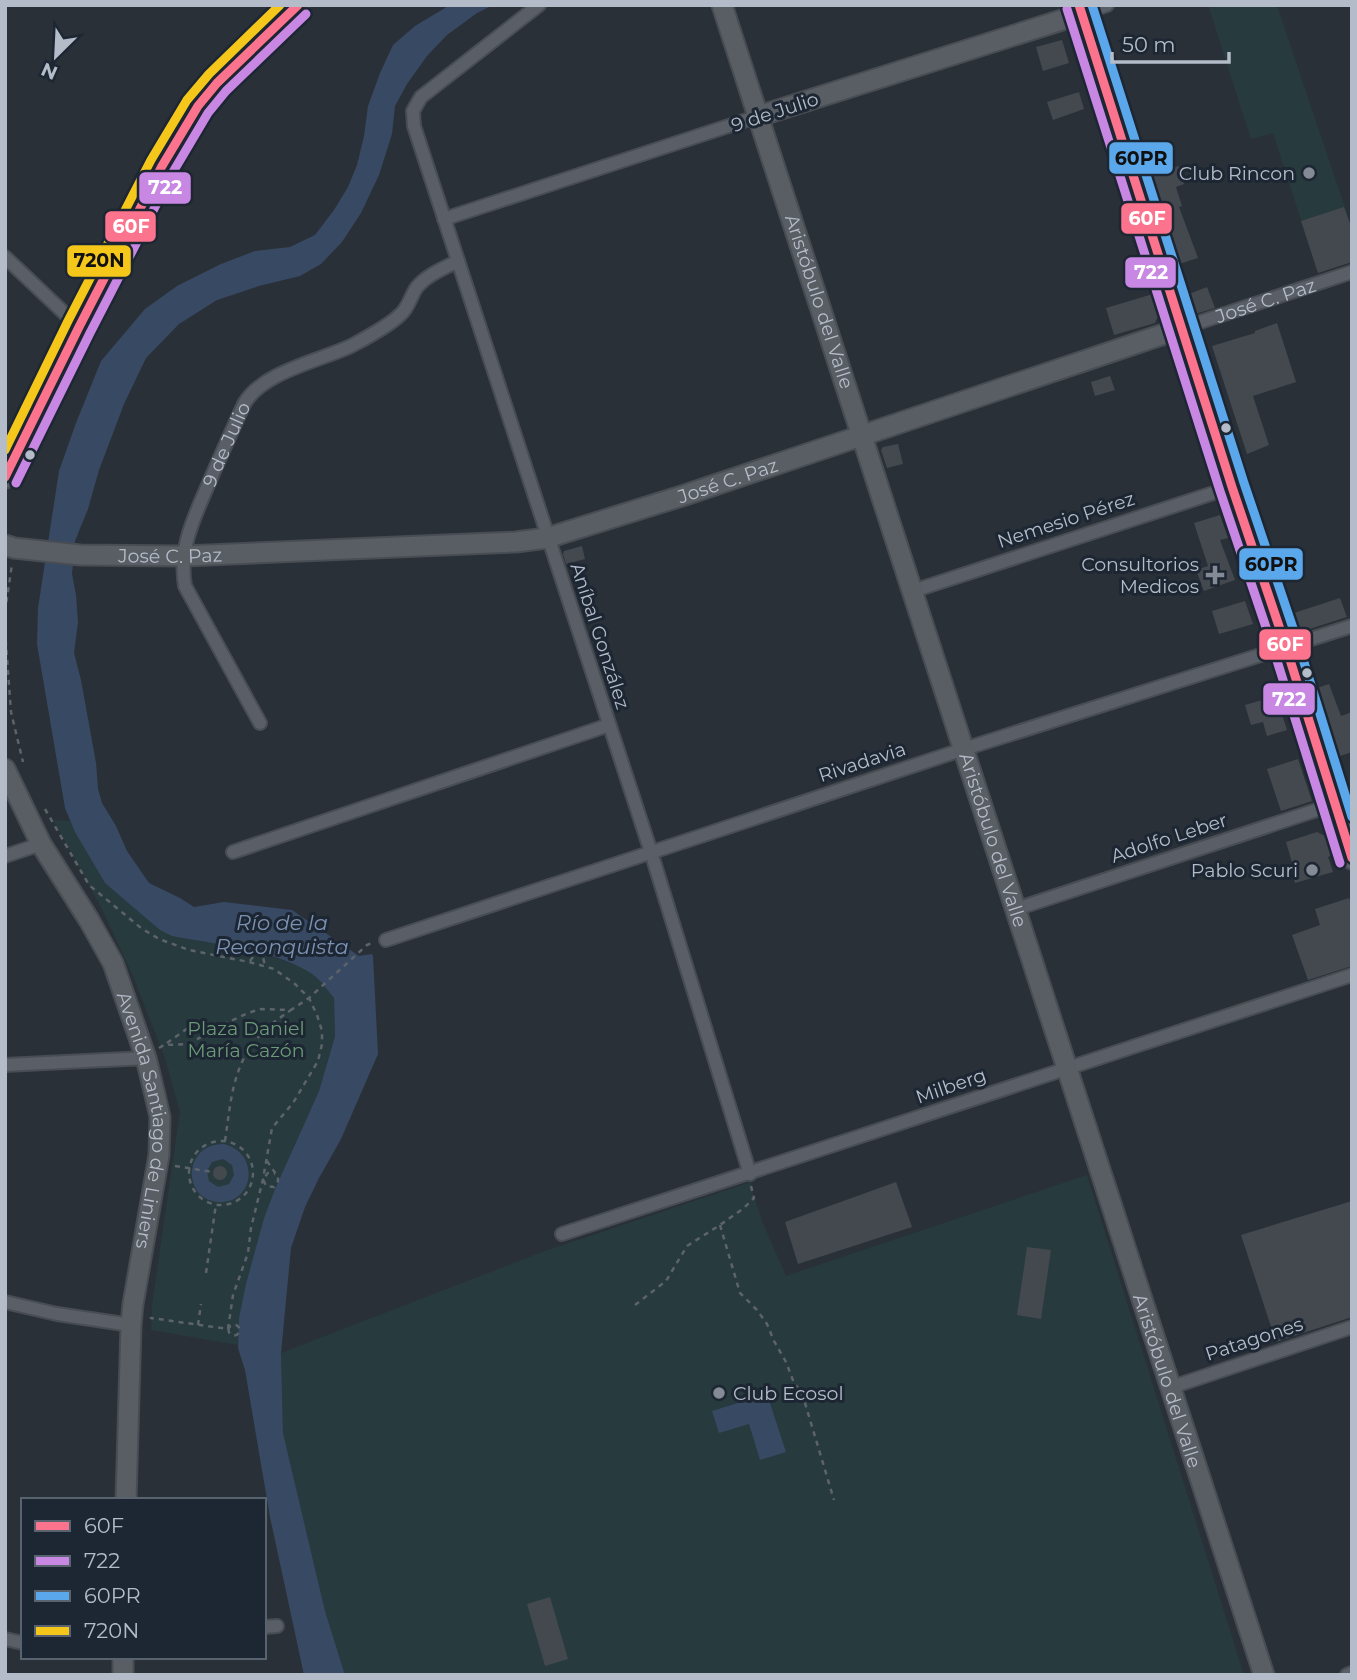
<svg xmlns="http://www.w3.org/2000/svg" width="1357" height="1680" viewBox="0 0 1357 1680" font-family="Montserrat,sans-serif">
<rect width="100%" height="100%" fill="#2a3038"/>
<path fill="#273a3e" d="M1208,5h69l75,224 -34,44 -45,-140 -22,6z
M53,820l17,1 35,62 146,68c19,6 49,12 64,25 7,6 13,15 19,22l1,37 -16,56 -44,98 -11,29 -25,100 -1,27 -87,-15 1,-25 28,-193 -15,-54 -32,-82 -31,-67z
M1087,1175l157,500h-670l-1,-2 -5,2h-223l-20,-64 -42,-178 -2,-80 264,-102 206,-69v6l11,33 24,55z"/>
<path fill="#384963" fill-rule="evenodd" d="M450,5h43l-16,8 -30,22 -20,21 -20,28 -12,22 -3,28 -13,41 -18,38 -19,29 -21,22 -21,12 -41,10 -42,14 -38,24 -33,34 -22,46 -25,66 -11,39 -13,32 -3,33 4,21 2,27 -4,31 7,27 15,83 2,26 4,14 14,23 11,25 22,32 31,15 14,9 30,-5 68,8 67,46 13,-2 1,3 5,97 -37,85 -22,39 -14,29 -14,41 -10,105 2,80 42,178 20,64h-41l-34,-158 -25,-147 -7,-22 1,-30 7,-34 18,-66 11,-29 44,-98 16,-55 -1,-38c-7,-8 -13,-18 -22,-24 -36,-24 -98,-30 -140,-38l-12,-6 -55,-47 -30,-51 -10,-24 -28,-164 1,-36 21,-137 17,-48 25,-62 44,-52 32,-23 44,-22 34,-13 35,-4 25,-12 19,-25 14,-23 9,-22 7,-29 4,-30 12,-33 13,-28 22,-19z
M224,1144c36,9 31,59 -5,58 -38,-2 -36,-59 5,-58zM223,1159l9,6 2,10 -5,9 -11,3 -9,-6 -2,-10 5,-9z
M767,1394l19,58 -26,8 -11,-36 -30,9 -7,-22z"/>
<path fill="#444950" d="M1062,40l7,23 -26,8 -7,-24z
M1079,92l5,17 -31,11 -6,-18z
M1179,166l5,18 -8,3 6,19 -3,1 19,51 -19,6 -30,-90z
M1344,207l8,22v33l-34,11 -17,-52z
M1207,287l8,21 -20,6 -5,-3 -6,-15z
M1153,294l6,20 -4,9 -41,12 -8,-27z
M1277,323l19,59 -43,14 16,49 -22,9 -35,-108 43,-13v-2z
M1110,376l5,14 -20,6 -4,-14z
M898,444l5,20 -16,4 -6,-18 2,-3z
M1220,515l8,23 -8,2 15,40 -31,11 -8,-21 12,-4 -14,-43z
M582,546l3,13 -19,5 -3,-10 1,-3z
M1340,598l7,19 -47,15 -6,-19z
M1245,601l8,23 -34,10 -7,-23z
M1329,684l12,32 11,-4v40l-15,5 -23,-68z
M1276,696l11,34 -20,6 -4,-14 -12,3 -6,-20z
M1298,759l14,42 -31,10 -14,-42z
M1317,832l12,6 5,16 -6,3 5,15 -38,11 -5,-16 3,-1 -7,-24z
M1349,898l3,9v59l-44,14 -16,-45 28,-10 -5,-16z
M213 1173a7 7 0 1 1 14 0a7 7 0 1 1-14 0Z
M896,1182l16,45 -114,37 -13,-42z
M1352,1201v116l-76,25 -35,-107z
M1027,1247l24,3 -10,69 -24,-4z
M550,1597l18,62 -23,7 -18,-62z"/>
<g fill="none" stroke-linecap="round" stroke-linejoin="round">
<defs>
<g id="street">
<path d="M539,5l-118,92 -8,14 1,15 237,726 99,322"/>
<path d="M1081,14l26,-9"/>
<path d="M444,219l315,-103"/>
<path d="M5,257l74,70"/>
<path id="s1" d="M1182,328l170,-56"/>
<path d="M913,591l319,-104"/>
<path id="s2" d="M260,723l-75,-137c-7,-40 11,-72 26,-108 11,-25 22,-50 33,-74 18,-32 75,-43 107,-58 15,-8 38,-20 50,-32 8,-7 10,-19 16,-27 10,-12 27,-19 41,-26"/>
<path d="M233,852l376,-127"/>
<path d="M5,856l36,-12"/>
<path d="M1016,909l319,-105"/>
<path d="M386,940l578,-191 388,-123"/>
<path d="M5,1065l141,-7"/>
<path d="M562,1234l790,-259"/>
<path d="M5,1302l52,12 74,11"/>
<path d="M1169,1388l183,-61"/>
<path d="M264,1627l13,-1"/>
<path d="M5,1639l18,4"/>
<path d="M1347,1675l5,-2"/>
</g>
<g id="secondary">
<path id="s3" d="M722,5c185,555 358,1114 542,1670"/>
<path d="M1079,5l153,482 54,160 66,212"/>
<path d="M759,116l322,-102"/>
<path d="M5,478l74,-151 83,-161 36,-60 19,-23 81,-78"/>
<path id="s4" d="M5,545l9,3 66,7 104,1 332,-14 31,-4 138,-43 497,-167"/>
<path id="s5" d="M5,769l36,75 48,76 24,43 33,95 8,33 6,26 -1,38 -26,149 -2,21 -5,175"/>
<path d="M123,1675v-18"/>
</g>
</defs>
<use href="#street" stroke="#484c53" stroke-width="16"/>
<use href="#secondary" stroke="#484c53" stroke-width="23"/>
<path stroke="#5d636a" stroke-width="2.5" stroke-dasharray="5 5" stroke-linecap="butt" d="M5,612l7,-48
M5,630l6,82 12,50
M45,809l44,76 52,43 18,11 30,11 60,12 25,7 21,15 14,14 8,17 5,16v13l-4,17 -25,42 -21,25 -9,51 -12,49 -3,25 -15,42 -5,34 -77,-11v-1
M250,961l6,-8h3l4,4 2,9
M167,1043l21,-15 30,-2
M159,1048l5,-3 25,-1 31,-18 28,-13 13,-4 30,1 18,-12 58,-53 5,-2
M225,1141c6,-40 7,-76 36,-107 9,-10 20,-17 30,-24
M189 1173a32 32 0 1 1 64 0a32 32 0 1 1-64 0Z
M267,1161l11,16v4l-4,6 -8,-1 -3,-7 5,-6 7,1
M175,1166l38,6
M720,1225l20,68 17,17 10,14 7,17 12,21 8,21 8,10 32,107
M206,1273l10,-69
M635,1305l31,-24 21,-35 33,-21 24,-17 10,-10 -3,-12
M228.5 1330a5.5 5.5 0 1 1 11 0a5.5 5.5 0 1 1-11 0Z
M198,1325l3,-21"/>
<use href="#street" stroke="#5a5e66" stroke-width="12"/>
<use href="#secondary" stroke="#595d64" stroke-width="19"/>
<defs>
<path id="bus-1" d="M1079,5l153,482 54,160 66,211
M5,477l74,-150 83,-161 36,-60 19,-23 81,-78"/>
<path id="bus-2" d="M1067,9l153,482 54,160 66,212
M16,483l74,-150 83,-161 35,-59 18,-22 80,-77"/>
<path id="bus-3" d="M1092,5l152,478 54,160 54,174"/>
<path id="bus-4" d="M5,450l63,-129 83,-161 36,-60 22,-26 71,-69"/>
</defs>
<use href="#bus-1" stroke="#1d2633" stroke-width="14"/>
<use href="#bus-2" stroke="#1d2633" stroke-width="14"/>
<use href="#bus-3" stroke="#1d2633" stroke-width="14"/>
<use href="#bus-4" stroke="#1d2633" stroke-width="14"/>
<use href="#bus-1" stroke="#fc738d" stroke-width="9"/>
<use href="#bus-2" stroke="#c787e3" stroke-width="9"/>
<use href="#bus-3" stroke="#5aa8eb" stroke-width="9"/>
<use href="#bus-4" stroke="#f5c71a" stroke-width="9"/>
</g>
<g fill="#848b96" stroke="#1d2633" stroke-width="2.5">
<circle cx="1309" cy="173" r="7"/>
<path d="M1211.5 564.5h7v7h7v7h-7v7h-7v-7h-7v-7h7z"/>
<circle cx="1312" cy="870" r="7"/>
<circle cx="719" cy="1393" r="7"/>
</g>
<g fill="#b4bcc9" stroke="#1d2633" stroke-width="2.5">
<circle cx="1226" cy="428" r="6"/>
<circle cx="30" cy="455" r="6"/>
<circle cx="1307" cy="673" r="6"/>
</g>
<g text-anchor="middle" dominant-baseline="central" stroke-width="6" stroke-linejoin="round" paint-order="stroke">
<g font-size="19" fill="#b4bcc9" stroke="#1d2633">
<text transform="translate(775 112) rotate(-18)">9 de Julio</text>
<text stroke="none"><textPath href="#s3" startOffset="312">Aristóbulo del Valle</textPath></text>
<text stroke="none"><textPath href="#s1" startOffset="88">José C. Paz</textPath></text>
<text stroke="none"><textPath href="#s2" startOffset="306">9 de Julio</textPath></text>
<text stroke="none"><textPath href="#s4" startOffset="733">José C. Paz</textPath></text>
<text transform="translate(1066 520) rotate(-18)">Nemesio Pérez</text>
<text stroke="none"><textPath href="#s4" startOffset="166">José C. Paz</textPath></text>
<text transform="translate(600 636) rotate(72)">Aníbal González</text>
<text transform="translate(862 762) rotate(-18)">Rivadavia</text>
<text transform="translate(1169 838) rotate(-18)">Adolfo Leber</text>
<text stroke="none"><textPath href="#s3" startOffset="878">Aristóbulo del Valle</textPath></text>
<text transform="translate(951 1086) rotate(-19)">Milberg</text>
<text stroke="none"><textPath href="#s5" startOffset="385">Avenida Santiago de Liniers</textPath></text>
<text transform="translate(1254 1339) rotate(-18)">Patagones</text>
<text stroke="none"><textPath href="#s3" startOffset="1446">Aristóbulo del Valle</textPath></text>
</g>
<g font-size="19" fill="#b4bcc9" stroke="#1d2633" text-anchor="end">
<text x="1295" y="173">Club Rincon</text>
<text x="1199" y="564">Consultorios<tspan x="1199" dy="22">Medicos</tspan></text>
<text x="1298" y="870">Pablo Scuri</text>
<text x="733" y="1393" text-anchor="start">Club Ecosol</text>
</g>
<g font-size="19" fill="#6b9a76" stroke="#1d2633">
<text x="246" y="1028">Plaza Daniel<tspan x="246" dy="22">María Cazón</tspan></text>
</g>
<g font-size="21" font-style="italic" fill="#7c92b1" stroke="#1d2633">
<text x="282" y="922">Río de la<tspan x="282" dy="24">Reconquista</tspan></text>
</g>
</g>
<g stroke="#1d2633" stroke-width="2.5">
<rect x="1108" y="141" width="66" height="34" rx="7" fill="#5aa8eb"/>
<rect x="138" y="171" width="54" height="34" rx="7" fill="#c787e3"/>
<rect x="1120" y="202" width="53" height="33" rx="7" fill="#fc738d"/>
<rect x="104" y="210" width="53" height="33" rx="7" fill="#fc738d"/>
<rect x="66" y="244" width="66" height="34" rx="7" fill="#f5c71a"/>
<rect x="1124" y="256" width="53" height="33" rx="7" fill="#c787e3"/>
<rect x="1238" y="547" width="66" height="34" rx="7" fill="#5aa8eb"/>
<rect x="1258" y="628" width="54" height="33" rx="7" fill="#fc738d"/>
<rect x="1262" y="682" width="54" height="34" rx="7" fill="#c787e3"/>
</g>
<g font-size="19" text-anchor="middle" font-weight="bold" fill="#fff">
<text x="165" y="194">722</text>
<text x="1147" y="225">60F</text>
<text x="131" y="233">60F</text>
<text x="1151" y="279">722</text>
<text x="1285" y="651">60F</text>
<text x="1289" y="706">722</text>
</g>
<g font-size="19" text-anchor="middle" font-weight="bold" fill="#111">
<text x="1141" y="165">60PR</text>
<text x="99" y="267">720N</text>
<text x="1271" y="571">60PR</text>
</g>
<rect width="1357" height="1680" fill="none" stroke="#b4bcc9" stroke-width="14"/>
<rect x="21" y="1498" width="245" height="161" fill="#1d2633" stroke="#59626f" stroke-width="2"/>
<rect x="35" y="1521" width="35" height="10" fill="#fc738d" stroke="#59626f" stroke-width="2"/>
<text x="84" y="1533" font-size="21" fill="#b4bcc9">60F</text>
<rect x="35" y="1556" width="35" height="10" fill="#c787e3" stroke="#59626f" stroke-width="2"/>
<text x="84" y="1568" font-size="21" fill="#b4bcc9">722</text>
<rect x="35" y="1591" width="35" height="10" fill="#5aa8eb" stroke="#59626f" stroke-width="2"/>
<text x="84" y="1603" font-size="21" fill="#b4bcc9">60PR</text>
<rect x="35" y="1626" width="35" height="10" fill="#f5c71a" stroke="#59626f" stroke-width="2"/>
<text x="84" y="1638" font-size="21" fill="#b4bcc9">720N</text>
<g transform="translate(56 56) rotate(204)" stroke="#1d2633" stroke-width="5" paint-order="stroke">
<path d="M0-5L12 26L0 18L-12 26Z" fill="#b4bcc9"/>
<text y="-10" font-size="19" font-weight="bold" text-anchor="middle" fill="#b4bcc9">N</text>
</g>
<path d="M1112 52v10h117v-10" fill="none" stroke="#b4bcc9" stroke-width="3.5"/>
<text x="1122" y="52" font-size="21" fill="#b4bcc9" stroke="#1d2633" stroke-width="5" paint-order="stroke">50 m</text>
</svg>
